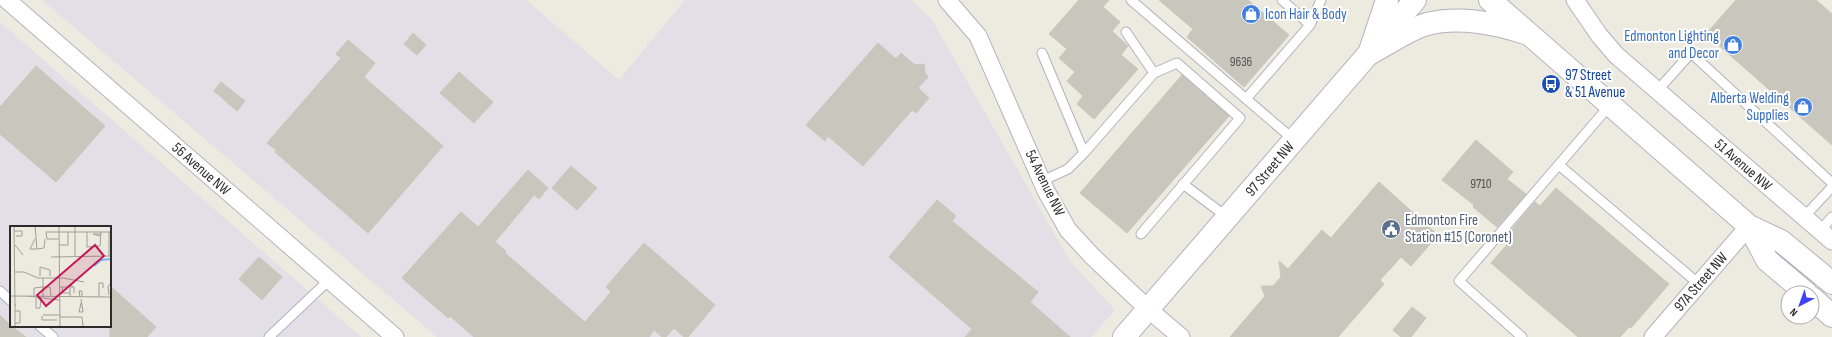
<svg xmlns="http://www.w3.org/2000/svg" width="1832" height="337" viewBox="0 0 1832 337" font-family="'Sofia Sans Condensed',sans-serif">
<rect width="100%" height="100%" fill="#edeadf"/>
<path fill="#e2dfe6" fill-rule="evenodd" d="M42,0h484l93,80 66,-80h226l21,20 138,241 45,49 -24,27h-654z
M0,22l158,138 203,177h-361zM11,227h99v99h-99z"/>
<path fill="#c9c6be" stroke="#c9c6b8" d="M1079,0h30l-6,7 17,15 -8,9 16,15 -7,9 17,14 -44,50 -17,-15 6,-8 -16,-15 8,-9 -16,-14 8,-9 -18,-15z
M1159,0h89l41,35 -45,52 -57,-50 6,-8z
M1736,0h80l16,14v131l-126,-111z
M413,33l13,12 -9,10 -13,-11z
M348,40l27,23 -11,14 79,69 -75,87 -93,-81 1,-2 -9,-7 74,-85 -5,-4z
M878,43l18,16 5,-6 14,12 9,-1 1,9 3,4 -10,11 11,10 -13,15 -4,-3 -49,56 -35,-30 -3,5 -19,-16z
M36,66l69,60 -49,56 -56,-48v-27z
M459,72l34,30 -19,21 -34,-30z
M1182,75l47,41 -102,117 -47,-40z
M221,82l24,19 -8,10 -23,-20z
M1476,140l37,32 -6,7 19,15 -29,33 -24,-20 1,-2 -32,-25z
M571,166l26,22 -20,22 -25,-22z
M528,170l20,18 -9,11 -5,-4 -39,47 11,9 -1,2 80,69 26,-30 -5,-5 38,-44 71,62 -27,32h-4l-10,-9 -8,9h-4l-8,-7 -5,7h-175l-24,-21 -2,2 -46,-40 59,-66 17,15z
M1379,182l59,53 -27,31 -10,-9 -21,23 4,4 -46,53h-108l35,-41 -4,-10h12l8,-9 -2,-16 9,8 34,-39 9,8z
M1556,188l113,96 -38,44 -1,-2 -10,11h-42l-87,-74 21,-24 -5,-4 28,-33 5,4z
M937,200l19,16 -4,5 86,71 -8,10 40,35h-105l7,-8 -83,-72z
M259,257l23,20 -20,23 -23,-21z
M110,286l46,41 -9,10h-37z
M1412,307l14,11 -15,19h-10l-8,-7z
M0,315l11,11 15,11h-26z"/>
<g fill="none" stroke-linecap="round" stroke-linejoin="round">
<defs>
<path id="service" d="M1131,0l163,140
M1282,0l28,25
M1126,32l28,41
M1042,53l42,100
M1657,91l34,-38 141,130
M1246,99l64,-74 11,-25
M1559,165l140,119
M1042,181l26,-12 16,-16 70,-80 23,-10 63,55 -99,116
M1183,184l44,33
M1804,217l28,-30
M1820,231l12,-14
M0,291l11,10
M40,326l13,11
M269,337l60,-57
M1522,337l-63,-56 151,-176"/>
<path id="minor" d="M7,0l388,337
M947,0l31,36 68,155 22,39 24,26 56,53 33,28
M1575,0l24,35 17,20 216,186
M1653,337l96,-111"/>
<path id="tertiary" d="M1124,337l291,-337"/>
<path id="secondary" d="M1490,0l259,226 32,15 51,42
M1369,54c19,-10 38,-24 58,-30 31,-8 69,-1 98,9
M1369,54l18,-54
M1749,226l18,34 39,33
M1812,298l20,18"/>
</defs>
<use href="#service" stroke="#b2b2bf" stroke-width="11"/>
<use href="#minor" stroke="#b2b2bf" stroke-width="19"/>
<use href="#tertiary" stroke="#b2b2bf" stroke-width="24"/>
<use href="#secondary" stroke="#b2b2bf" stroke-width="24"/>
<use href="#service" stroke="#fff" stroke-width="9"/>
<use href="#minor" stroke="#fff" stroke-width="17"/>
<use href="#tertiary" stroke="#fff" stroke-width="22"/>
<use href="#secondary" stroke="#fff" stroke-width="22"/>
</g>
<defs>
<symbol id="shop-disc" viewBox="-11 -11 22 22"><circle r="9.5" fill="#3f7fe0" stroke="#fff"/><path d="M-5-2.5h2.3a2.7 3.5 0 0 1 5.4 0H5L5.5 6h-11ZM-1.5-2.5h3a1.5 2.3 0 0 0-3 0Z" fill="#fff"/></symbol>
<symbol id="bus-disc" viewBox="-11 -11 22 22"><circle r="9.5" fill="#1a4fb4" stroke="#fff"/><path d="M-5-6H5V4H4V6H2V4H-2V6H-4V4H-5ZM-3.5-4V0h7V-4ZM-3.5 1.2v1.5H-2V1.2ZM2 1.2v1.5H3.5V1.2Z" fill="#fff"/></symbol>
<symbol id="civic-disc" viewBox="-11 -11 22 22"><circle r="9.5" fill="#5c6f8a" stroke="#fff"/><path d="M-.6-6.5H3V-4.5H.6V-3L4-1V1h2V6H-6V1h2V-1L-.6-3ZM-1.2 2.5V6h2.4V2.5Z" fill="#fff"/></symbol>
</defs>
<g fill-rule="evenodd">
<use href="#shop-disc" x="1240" y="3" width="22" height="22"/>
<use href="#shop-disc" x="1722" y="34" width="22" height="22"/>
<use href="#bus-disc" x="1540" y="73" width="22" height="22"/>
<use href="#shop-disc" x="1792" y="96" width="22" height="22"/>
<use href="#civic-disc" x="1380" y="218" width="22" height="22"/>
</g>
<g text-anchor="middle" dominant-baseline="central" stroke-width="4" stroke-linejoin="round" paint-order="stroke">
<g font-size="13" fill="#535250">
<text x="1241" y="62">9636</text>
<text x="1481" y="184">9710</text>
</g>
<g font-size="15" fill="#366cbe" stroke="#fff" text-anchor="end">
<text x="1265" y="14" text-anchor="start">Icon Hair &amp; Body</text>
<text x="1719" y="36">Edmonton Lighting<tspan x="1719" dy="17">and Decor</tspan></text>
<text x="1789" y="98">Alberta Welding<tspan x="1789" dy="17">Supplies</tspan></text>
</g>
<g font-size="15" fill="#164399" stroke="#fff" text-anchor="start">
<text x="1565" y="75">97 Street<tspan x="1565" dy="17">&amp; 51 Avenue</tspan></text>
</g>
<g font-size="15" fill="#2c2c2c" stroke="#fff">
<text transform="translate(1743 165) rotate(41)">51 Avenue NW</text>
<text transform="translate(201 169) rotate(41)">56 Avenue NW</text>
<text transform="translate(1270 169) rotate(-50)">97 Street NW</text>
<text transform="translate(1045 183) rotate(64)">54 Avenue NW</text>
<text transform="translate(1701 282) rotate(-49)">97A Street NW</text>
</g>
<g font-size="15" fill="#4e5e75" stroke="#fff" text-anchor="start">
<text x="1405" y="220">Edmonton Fire<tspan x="1405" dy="17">Station #15 (Coronet)</tspan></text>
</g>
</g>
<g transform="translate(10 226)">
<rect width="101" height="101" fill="#edeadf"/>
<path fill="none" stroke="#74b7ed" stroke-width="2" d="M84,40l7,-6 10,-1"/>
<path fill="none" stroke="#a09e97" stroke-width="1" d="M4,0l1,80M25,0l2,23h-7l5,-10M49,0l1,101M65,0v30M4,5h8v5h-6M77,6v15l13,-1 1,-14M90,10l-7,-2h8M49,13h-12l-1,-7h65M0,14v14M5,19l8,10M49,19h9v-13M27,23l7,-1 1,-9M99,30v-24M41,31l60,-1M5,46h9l14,6h25l21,4M30,50v-9l10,3v6M50,61h10v9M52,61l1,6h7M63,61l-2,-2v2h3v6M99,69l-1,-9 3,-3M0,70l101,1M18,70l31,4M24,71v-9l9,-1h7l1,9M33,71v-19M70,71l-1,-6h3v5M89,71v-14h4v5M26,72v10h4l1,-10M71,73l2,13h-4l2,-9M5,85h5v12h-5M33,89h17M32,90v4h15M50,91h22l1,10M5,101v-23M50,101h14"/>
<path fill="#c2185b" fill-opacity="0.15" stroke="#c2185b" stroke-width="2" d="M85,19l9,11 -58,50 -9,-11z"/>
<rect width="101" height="101" fill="none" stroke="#2c2c2c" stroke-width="2"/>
</g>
<g transform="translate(1800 305) rotate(221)"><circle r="19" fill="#ffffff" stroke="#ababab"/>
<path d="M0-3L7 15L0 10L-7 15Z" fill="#4142f8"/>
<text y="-6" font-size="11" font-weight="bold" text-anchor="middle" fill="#2c2c2c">N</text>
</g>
</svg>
